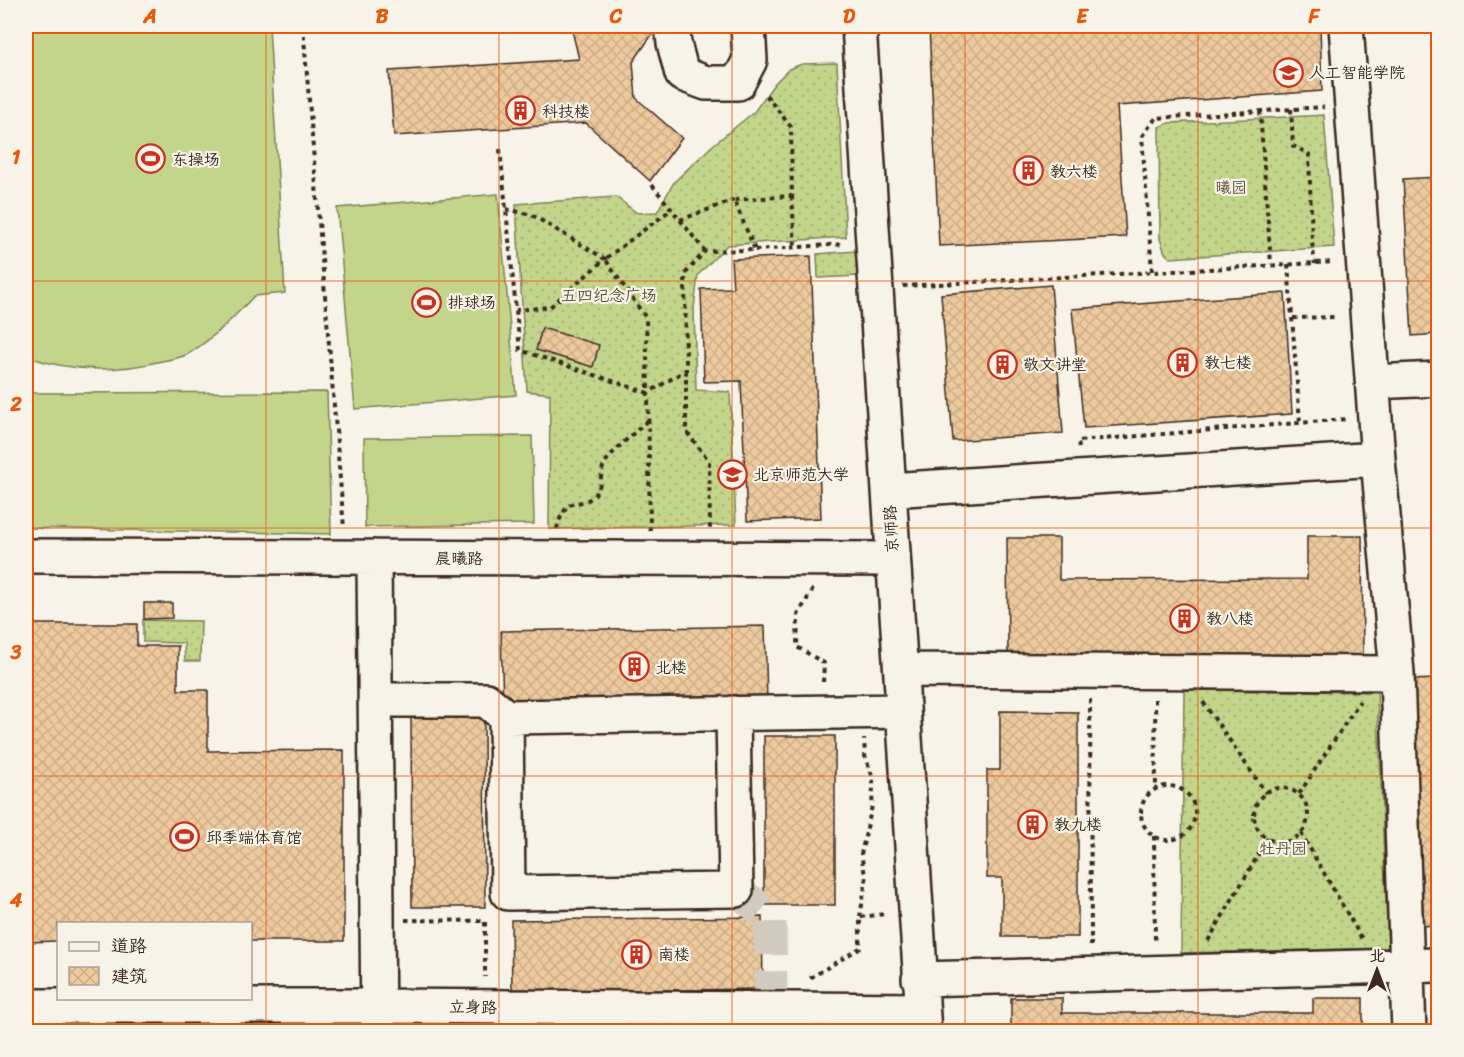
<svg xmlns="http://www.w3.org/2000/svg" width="1464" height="1057" viewBox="0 0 1464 1057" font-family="Sriracha,'LXGW WenKai TC',sans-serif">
<defs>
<pattern id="grass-dots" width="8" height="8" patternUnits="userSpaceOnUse" patternTransform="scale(1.5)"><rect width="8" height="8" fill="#c2d58a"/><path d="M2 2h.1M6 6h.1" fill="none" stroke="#a8b777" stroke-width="1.8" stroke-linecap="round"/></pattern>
<pattern id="building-cross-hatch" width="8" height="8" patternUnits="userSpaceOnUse" patternTransform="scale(1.5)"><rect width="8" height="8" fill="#edc99e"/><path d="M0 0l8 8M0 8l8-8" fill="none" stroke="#ccad88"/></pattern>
</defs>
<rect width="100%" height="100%" fill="#f7f3e8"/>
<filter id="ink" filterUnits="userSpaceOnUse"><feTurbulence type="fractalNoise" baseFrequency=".0167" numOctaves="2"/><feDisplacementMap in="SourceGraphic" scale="12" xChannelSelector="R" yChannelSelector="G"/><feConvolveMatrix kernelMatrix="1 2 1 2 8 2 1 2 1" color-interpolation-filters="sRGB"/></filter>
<g filter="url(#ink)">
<path fill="url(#grass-dots)" stroke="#7e8054" stroke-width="1.5" d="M837,63l9,174 -119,8 -29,30 -4,33 2,82 34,2 6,133 -187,4 1,-135 -23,-3 -11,-187 100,-7 21,16 20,-1 17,-30 39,-37 41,-33 20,-28 15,-15 13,-5z
M1324,115l10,132 -164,11 -5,-5 -5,-14 -1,-112 10,-4z
M856,251l2,25 -40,2 -1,-24z
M143,620l58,1 -1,40h-15l-1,-18 -41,-1z
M1184,690l193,2 11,256 -207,5z"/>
<path fill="#c2d58a" stroke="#7e8054" stroke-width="1.5" d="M26,26h243l16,267 -31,3c-20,21 -40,42 -66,58 -7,4 -18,5 -26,7 -45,11 -93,11 -136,-5z
M498,194l18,201 -161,14 -18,-201z
M327,392l4,142 -305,-6v-135z
M532,436l2,88 -169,3 -1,-89z"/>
<path fill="url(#building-cross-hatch)" stroke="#3b2a1e" stroke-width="1.5" d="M571,26h87l-25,36 3,36 46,40 -32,43 -64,-58 -192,13 -5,-65 190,-12z
M929,26h391l2,65 -205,15 9,131 -187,9z
M1438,177v157l-26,2 -9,-157z
M811,256l10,262 -74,3 -6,-140 -37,1 -3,-93 32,-1 -2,-29z
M1051,285l12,148 -110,8 -12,-147z
M1285,293l7,121 -208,14 -12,-119z
M542,328l57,17 -6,22 -57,-17z
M1307,536h55l1,120 -355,1 -1,-119h52v42l248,-1z
M144,603h28v15l-28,1z
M26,624h111v22h41v44h30v61l136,-1v191h-94v-17h-192v17l-32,1z
M765,626l2,76 -264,5 -2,-76z
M1438,679v246l-18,1 -11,-246z
M1000,711l78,1v225h-76v-59h-15v-108h13z
M484,716l1,191h-73l-1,-190z
M764,736h71v169h-71z
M762,917l1,72 -251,3 -1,-72z
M1011,998h51v15h251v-15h50v34h-352z"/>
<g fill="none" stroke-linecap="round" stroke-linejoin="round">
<path stroke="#d1cbc0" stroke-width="33" stroke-dasharray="33 16" stroke-linecap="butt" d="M736,890l34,26 1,93"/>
<defs>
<path id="minor" d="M672,26l2,17 8,31 24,9h32l12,-23 -2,-34
M859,26l65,1006
M1346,26l32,433 19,214 12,359
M1373,382l65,-3
M889,490l489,-31
M26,556l867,3
M374,557l4,475
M901,670l496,3
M375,700h111l20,17
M733,713l3,177 -228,3 -2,-176 396,-6
M919,979l519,-14
M26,1006h353l542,4"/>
</defs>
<use href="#minor" stroke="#3b2a1e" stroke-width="38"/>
<path stroke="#3b2a1e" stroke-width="4" stroke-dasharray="4.5 4.5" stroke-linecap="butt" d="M303,26l41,502
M1291,109l2,37 16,8 3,89 3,21
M1260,111l11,153
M500,149l20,201 128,43 -2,-75 -41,-59 67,-50
M652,185l53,66
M792,196l3,51
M506,209l26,6 73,44 -55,48 -34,3
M680,220l54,-20
M755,250l89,-6
M1288,264l12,158
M1152,271l-10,-135 14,-18 168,-11
M903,286l430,-24
M1293,318l44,-1
M686,370v61l23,30 1,68
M1079,448l-1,-7 269,-22
M557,529c1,-7 6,-19 13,-24 5,-3 13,-2 18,-5 15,-10 11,-19 15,-33 3,-11 35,-37 45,-47
M650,531l-2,-138 38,-23 -1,-96 20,-23 50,-1 -21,-50 58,-4 -1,-69 -25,-32
M813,589l-15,26 -1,32 27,16 -1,19
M1090,699l1,247
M1155,699l1,90
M1203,702l63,91
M1141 813a27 27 0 1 1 54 0a27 27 0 1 1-54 0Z
M1254 815a27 27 0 1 1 54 0a27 27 0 1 1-54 0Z
M1299,794l61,-93
M1301,833l61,106
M1154,836l1,108
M860,917l6,-37 -5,-26 11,-48 1,-17v-11l-8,-22 -1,-17
M405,920l80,1v56
M1208,941l60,-103
M810,978l50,-30v-31l26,-3"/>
<use href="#minor" stroke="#f7f3e8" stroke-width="33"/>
</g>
</g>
<path fill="none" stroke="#e8590c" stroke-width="1.5" stroke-opacity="0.55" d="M266,26v1006M499,26v1006M732,26v1006M965,26v1006M1198,26v1006M26,281h1412M26,528h1412M26,776h1412"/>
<defs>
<symbol id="university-ring" viewBox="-11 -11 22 22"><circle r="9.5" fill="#f7f3e8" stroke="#c8321e" stroke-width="1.5"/><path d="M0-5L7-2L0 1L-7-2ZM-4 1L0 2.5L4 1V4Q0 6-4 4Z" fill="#c8321e"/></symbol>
<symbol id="building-ring" viewBox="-11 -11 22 22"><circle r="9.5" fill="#f7f3e8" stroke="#c8321e" stroke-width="1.5"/><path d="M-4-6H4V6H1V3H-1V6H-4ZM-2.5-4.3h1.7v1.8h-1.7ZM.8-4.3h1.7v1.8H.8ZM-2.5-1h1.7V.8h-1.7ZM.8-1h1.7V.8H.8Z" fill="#c8321e"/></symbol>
<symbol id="stadium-ring" viewBox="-11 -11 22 22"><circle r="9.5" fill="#f7f3e8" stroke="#c8321e" stroke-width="1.5"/><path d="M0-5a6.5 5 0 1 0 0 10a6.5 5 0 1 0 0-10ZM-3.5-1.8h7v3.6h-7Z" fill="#c8321e"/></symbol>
</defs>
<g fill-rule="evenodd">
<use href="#university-ring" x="1272" y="56" width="33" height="33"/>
<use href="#building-ring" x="504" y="94" width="33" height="33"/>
<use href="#stadium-ring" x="134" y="142" width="33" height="33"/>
<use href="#building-ring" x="1012" y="154" width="33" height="33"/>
<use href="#stadium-ring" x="410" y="286" width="33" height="33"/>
<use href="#building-ring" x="1166" y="346" width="33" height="33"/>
<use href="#building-ring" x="986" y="348" width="33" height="33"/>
<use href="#university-ring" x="716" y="458" width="33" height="33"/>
<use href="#building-ring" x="1168" y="602" width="33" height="33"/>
<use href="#building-ring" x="618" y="650" width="33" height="33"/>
<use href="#building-ring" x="1016" y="808" width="33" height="33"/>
<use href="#stadium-ring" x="168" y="820" width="33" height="33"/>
<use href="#building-ring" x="620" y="938" width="33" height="33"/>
</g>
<g text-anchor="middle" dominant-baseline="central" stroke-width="4.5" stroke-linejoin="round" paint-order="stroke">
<g font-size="16" fill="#3b2a1e" stroke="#f7f3e8" text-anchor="start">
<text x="1309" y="72">人工智能学院</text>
<text x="542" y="111">科技楼</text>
<text x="172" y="159">东操场</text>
<text x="1050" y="171">教六楼</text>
<text x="448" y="302">排球场</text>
<text x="1204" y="362">教七楼</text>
<text x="1023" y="364">敬文讲堂</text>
<text x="753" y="474">北京师范大学</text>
<text x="1206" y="618">教八楼</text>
<text x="655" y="667">北楼</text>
<text x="1054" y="824">教九楼</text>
<text x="206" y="837">邱季端体育馆</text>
<text x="658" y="954">南楼</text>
</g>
<g font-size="16" fill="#5d5539" stroke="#f7f3e8">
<text x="1231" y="187">曦园</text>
<text x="609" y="295">五四纪念广场</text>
<text x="1283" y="848">牡丹园</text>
</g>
<g font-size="16" fill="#3b2a1e" stroke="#f7f3e8">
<text transform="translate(891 529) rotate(-93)">京师路</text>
<text x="459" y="558">晨曦路</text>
<text transform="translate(473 1007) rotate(1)">立身路</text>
</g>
</g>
<rect width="1464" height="1057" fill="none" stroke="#f7f3e8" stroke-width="66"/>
<rect x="57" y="922" width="195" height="78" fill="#f7f3e8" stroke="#aca397" stroke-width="1.5"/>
<rect x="69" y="942" width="30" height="9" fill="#f7f3e8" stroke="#aca397" stroke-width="1.5"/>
<text x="111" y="952" font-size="18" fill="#3b2a1e">道路</text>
<rect x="69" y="967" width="30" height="18" fill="url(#building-cross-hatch)" stroke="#aca397" stroke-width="1.5"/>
<text x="111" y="982" font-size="18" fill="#3b2a1e">建筑</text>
<g transform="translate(1377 970)" stroke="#f7f3e8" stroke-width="4.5" paint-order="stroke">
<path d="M0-4.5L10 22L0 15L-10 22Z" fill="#3b2a1e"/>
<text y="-9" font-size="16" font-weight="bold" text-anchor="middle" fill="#3b2a1e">北</text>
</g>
<rect x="33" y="33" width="1398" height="991" fill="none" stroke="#e8590c" stroke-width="2"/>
<g font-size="20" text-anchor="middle" font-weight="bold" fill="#e8590c">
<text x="150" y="23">A</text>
<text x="382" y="23">B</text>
<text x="616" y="23">C</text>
<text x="849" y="23">D</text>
<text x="1082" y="23">E</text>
<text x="1314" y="23">F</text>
<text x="16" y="164">1</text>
<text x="16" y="411">2</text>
<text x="16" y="659">3</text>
<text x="16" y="907">4</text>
</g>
</svg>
